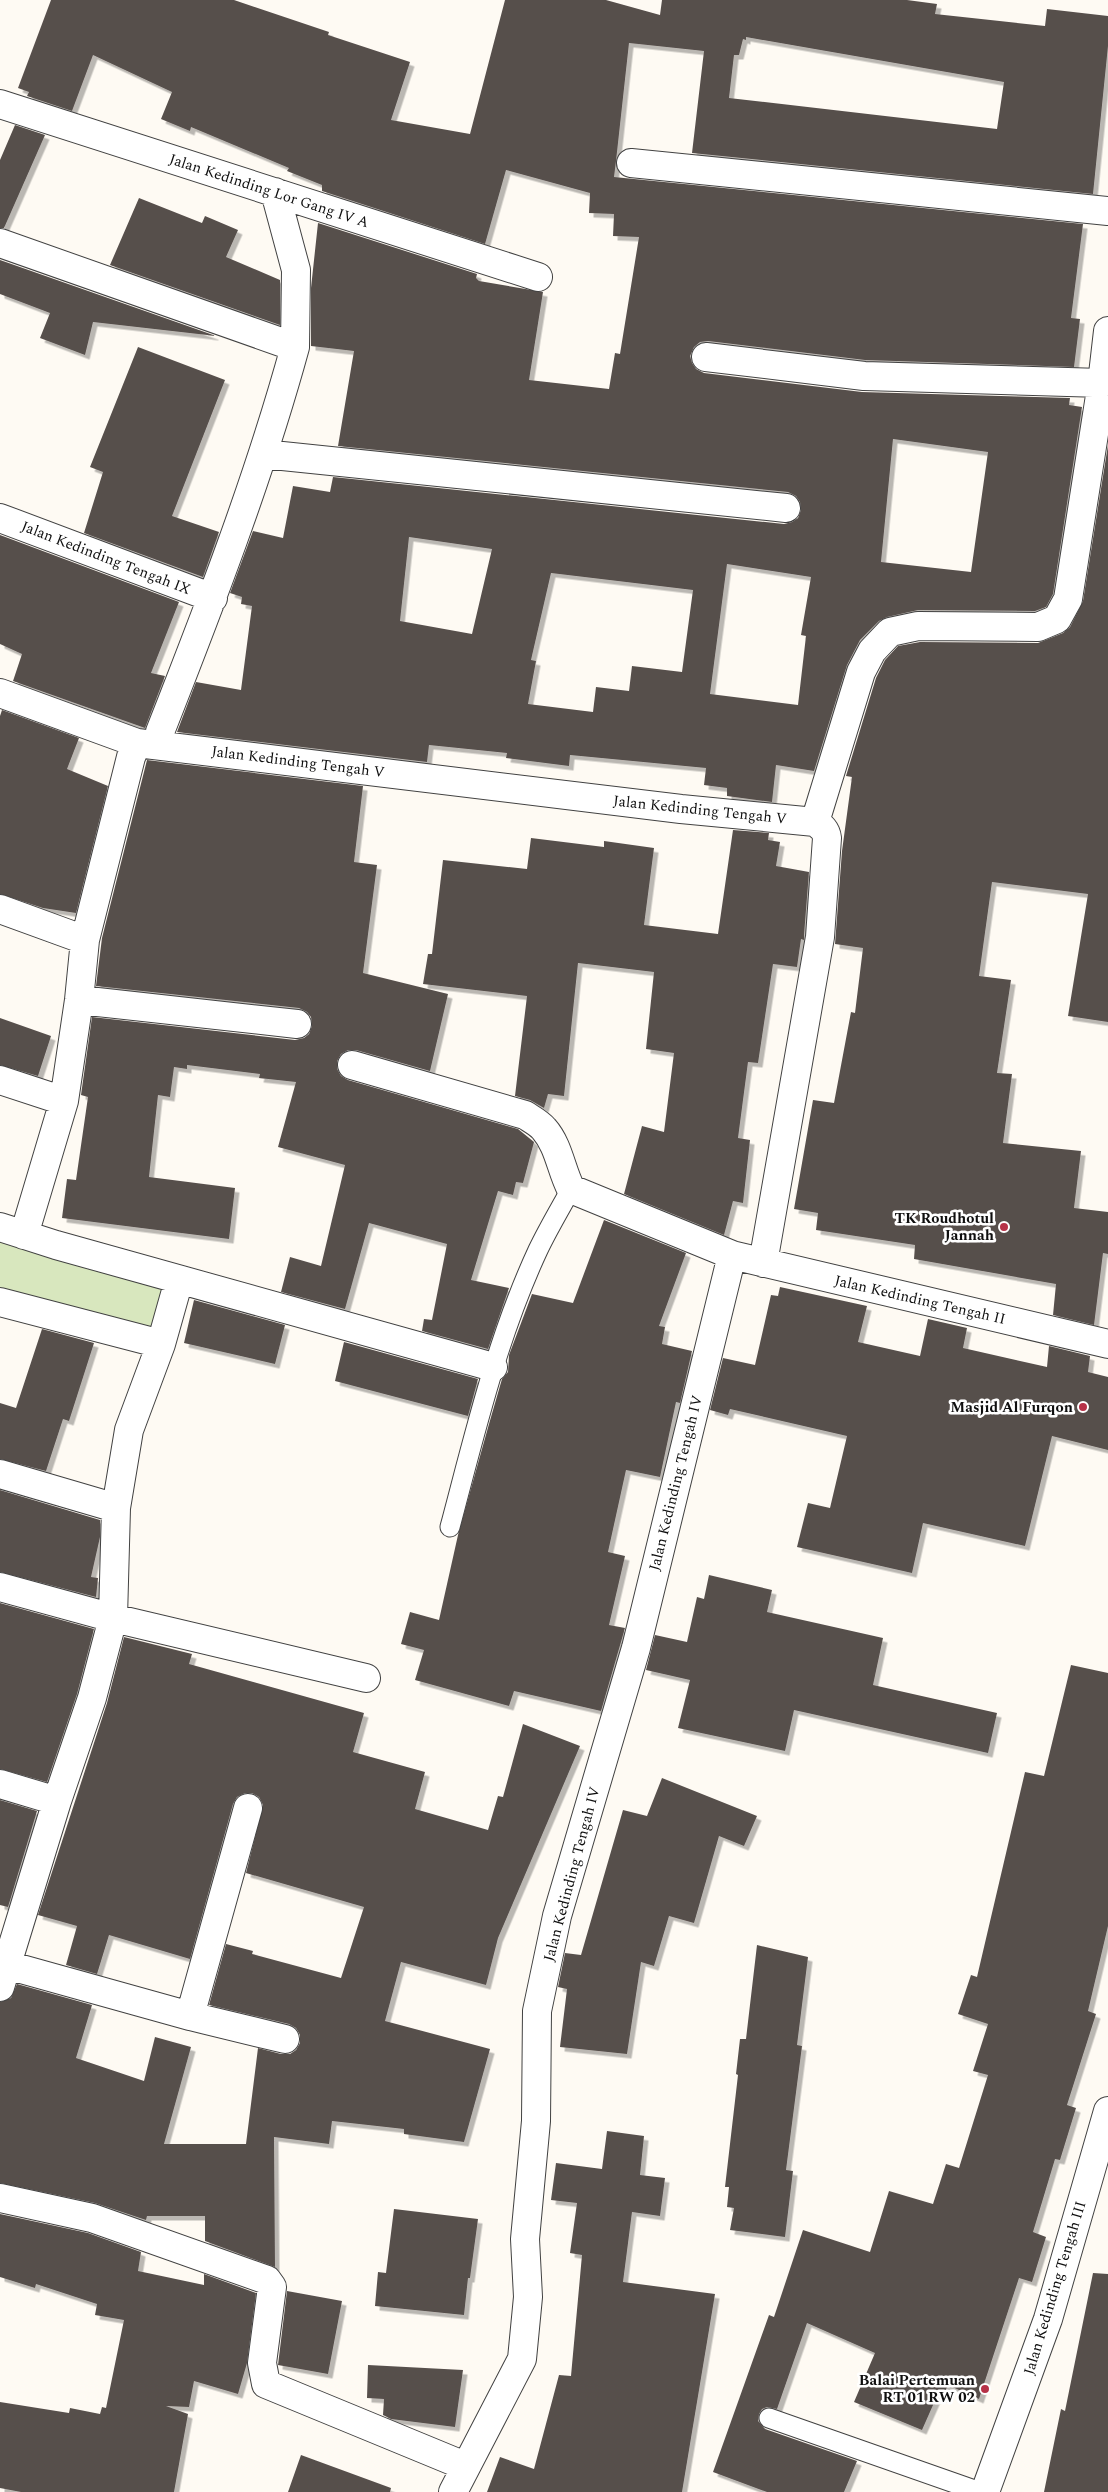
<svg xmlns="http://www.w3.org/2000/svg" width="1108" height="2492" viewBox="0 0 1108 2492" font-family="Spectral,serif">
<defs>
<filter id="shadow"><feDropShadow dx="4.5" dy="4.5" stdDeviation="0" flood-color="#0004"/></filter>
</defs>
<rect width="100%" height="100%" fill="#fefaf3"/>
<path fill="#d8e7be" d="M0,1230l171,52 -21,55 -150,-43z"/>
<path fill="#574f4c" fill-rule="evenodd" filter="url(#shadow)" d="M51,0h183l95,32 -1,3 82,27 -19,58 79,14 35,-134h101l54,15 2,-15h245l30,4 -2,10 110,12 2,-17 61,7v30l-15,148 -401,-41 12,-102 -75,-8 -13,118 -2,16 469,47 -12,94 9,1 -6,48 -209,-7 -157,-19 -8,1 -6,5 -4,9 2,7 4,6 8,4 158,19 208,6 -1,7 13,2 -29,187 -7,13 -11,4 -117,-1 -31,7 -8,4 -19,19 -13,25 -33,106 -38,-6 -4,37 -45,-6v-8l-23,-3 2,-17 -136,-13 -1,11 -63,-8 1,-5 -78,-8 -2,17 -250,-30 19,-50 45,8 11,-84 -11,-2 1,-7 -12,-4 23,-62 30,7 10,-52 37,6 3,-15 451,47 8,-2 6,-4 3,-8 -1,-8 -4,-6 -8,-4 -450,-46 16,-95 -43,-5v-58l7,-65 159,51 -1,4 3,3 64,11 -14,88 80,9 6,-36 5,1 19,-117 -26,-1 1,-22 -25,-1 1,-20 -84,-23 -21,74 -163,-53v-6l-35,-14 2,-3 -98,-41 -1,4 -29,-12 11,-27 -79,-37 -21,56 -45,-15 2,-4 -11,-4zM746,37l258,45 -7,47 -268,-31 5,-43h5l4,-16 3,1zM893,439l95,13 -17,120 -90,-10zM409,537l83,12 -20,85 -72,-13zM727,564l84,13 -10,58 5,1 -8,69 -88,-11zM551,573l142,17 -11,82 -50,-6 -3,25 -33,-4 -3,25 -65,-8 8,-43 -5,-1z
M15,125l30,10 -41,93h-4v-68z
M139,198l63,25 3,-7 33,14 -12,27 54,23v45l-170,-60z
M0,260l216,76 -123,-14 -8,33 -45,-17 10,-25 -50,-19z
M138,347l87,33 -53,136 47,16 -16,45 -119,-44 19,-61 -13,-5z
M1108,445v577l-40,-6 20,-122 -96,-12 -13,94 32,4 -14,93 15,1 -9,69 78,8 -7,57 34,4v42l-5,-1 -9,72 -41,-10 3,-31 -142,-25 1,-14 -99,-15 2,-17 -24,-4 19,-109 21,3 17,-91 4,1 8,-65 -28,-4 7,-93 10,-74 -6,-1 30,-98 9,-18 13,-14 22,-4 118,1 25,-10 7,-6 13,-26z
M0,535l179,67 -28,71 14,3 -20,52 -132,-47 9,-27 -22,-10z
M2,710l77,28 -12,31 41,17 -32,127 -33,-5 -43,-14v-178z
M147,760l216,26 -9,76 23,3 -14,108 85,21 -18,77 -74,-21h-8l-7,4 -4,7v8l4,7 7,4 170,49 16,13 -11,41 -7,-1 -3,13 -15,-4 -27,89 38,8 -21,61 -66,-18 2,-12 8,1 15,-76 -78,-21 -24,86 -64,-17 9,-35 31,9 24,-101 -67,-18 18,-65 -37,-4 1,-4 -73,-9v4l-13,-2 -4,30 -12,-2 -9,82 86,11 -6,51 -167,-21 5,-39 9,1 12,-83 -7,-2 11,-78 203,23 9,-2 5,-4 3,-8 -1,-9 -4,-5 -8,-4 -203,-22 6,-48z
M733,830l36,3 -1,7 12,2 -4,24 33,6 -5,63v5l-3,-1 -4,28 -24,-3 -15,99 -10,-1 -10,76 12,2 -7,63 -10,-2 -9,34 -100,-41 18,-68 22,6 10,-79 -28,-4 8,-77 -76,-9 -14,133 -16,-2 -4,14 -14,-8 -15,-4 12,-100 -104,-12 5,-30h4l11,-94 84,9 4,-31 73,9v-6l50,7 -10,77 74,9z
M0,1018l51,18 -13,40 -38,-11z
M604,1220l82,33 -27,73 6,1 -3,17 30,7 -12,52 -4,-1 -16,75 -34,-7 -18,82 17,4 -16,69 16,3 -24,83 -87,-20 -5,15 -94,-26 9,-30 -23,-6 9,-32 29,8 19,-85 31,-111 13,-45 6,-7 1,-17 23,-61 41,9z
M780,1287l87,19 -9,36 62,14 8,-37 39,9 -4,20 84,19 2,-21 41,10 -2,16 20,5v73l-56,-14 -27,110 -102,-23 -11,50 -115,-26 11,-44 22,5 17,-72 -117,-27 -2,6 -18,-5 13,-52 32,7 16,-70 7,1z
M194,1300l91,25 -10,39 -91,-21z
M42,1329l52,14 -25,78 -6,-2 -17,52 -46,-12v-56l16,5z
M344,1342l134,37 -10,37 -133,-35z
M0,1490l100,30v17l-9,40 7,1 -2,19 -96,-25z
M709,1575l63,15 -5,22 116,26 -10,47 124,28 -9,40 -194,-43 -9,41 -107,-23 12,-48 -44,-10 9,-35 32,7 10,-45 7,2z
M0,1603l94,26 -17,65 -30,88 -47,-13z
M124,1637l68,17 -3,10 175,49 -11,39 72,20 -10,37 73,21 10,-34 5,1 20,-73 57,22 -82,192 -12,47 -85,-23 -16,59 105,28 -26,93 -60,-8v-5l-72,-8 -3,23 -55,-7 1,130 -70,-26v-25h-58l-1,4 -51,-17 -95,-20v-181l11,-4 6,-14 75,21 -16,53 68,23 11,-44 36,10 -27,97h82l12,-96 23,6h9l6,-4 4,-7v-8l-4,-7 -7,-4 -80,-19 17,-61 27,7 -1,3 89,24 23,-71 -118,-34 17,-68 -4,-8 -7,-4h-7l-8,4 -4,7 -43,155 -81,-24 -12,39 -31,-9 11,-39 -39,-11 69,-212z
M1071,1665l37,8v253l-20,85 8,3 -29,91 9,3 -16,52 -5,-1 -22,73 13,5 -14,45 -13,-4 -40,121 -31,-14 -6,13 -5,-2 -15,34 -68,-28 21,-49 -68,-30 -30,86 -10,-2 -5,2 -3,5 -1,7 7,8 92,32 -13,31h-77l-54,-20 56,-157 5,2 29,-87 67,22 19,-61 44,13 13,-40 13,4 29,-93 -15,-4 15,-47 -30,-10 13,-39 6,2 48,-205 19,4z
M662,1778l95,38 -13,30 -25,-10 -25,87 -25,-7 -15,50 -13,-4 -14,92 -67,-7 7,-58 -9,-2 7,-34 16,2 42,-145 24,6z
M0,1800l37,11 -29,96 -8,-2z
M757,1945l51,12 -11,88 5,1 -16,124 7,1 -8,66 -55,-7 4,-22 -7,-1 2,-20h-4l13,-112 -2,-1 4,-35h6z
M607,2131l37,5 -4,39 25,3 -5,38 -28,-4 -9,70 92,12 -33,198h-195l13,-35 34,12 25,-94 12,1 11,-121 -12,-2 7,-50 -26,-3 5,-37 46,6z
M394,2209l84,10 -8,59h-2l-4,37 -89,-9 3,-34 8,1z
M0,2214l88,19 53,19 -3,19 66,14v-11l52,19 -9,70 -9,31 -44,-13 -5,26 -23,-1 22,8 -14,78h-153l-21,-4v-86l69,11 1,-5 30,6 2,-7 4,1 18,-88 -29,-5 2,-11 -61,-20 -1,4 -35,-11z
M1093,2273l15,1v218h-64l17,-83 4,2z
M287,2291l55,10 -14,73 -50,-9z
M368,2365l95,5 -8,57 -64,-8 -8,-4 1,-16 -17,-1z
M301,2455l90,33 -1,4h-102z"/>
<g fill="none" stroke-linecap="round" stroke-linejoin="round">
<defs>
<path id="service" d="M450,1527c25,-94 47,-189 88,-277 10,-21 22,-41 33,-61
M769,2418l211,74"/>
<path id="minor" d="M0,104l538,173
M631,163l477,48
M275,192l21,78 -1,77
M0,243l295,104c-36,131 -85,258 -135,385l-2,13
M706,357l158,19 238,7
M263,454l523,54
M0,518l213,80
M0,693l137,50 544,66 134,13c7,5 11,8 12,16l-7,99 -57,326
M815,822l46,-150 11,-21 18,-19 28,-6 120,1 19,-8 11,-20 34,-216 6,-52
M0,909l85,31
M79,1000l218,24
M352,1065l173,50c6,4 14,8 19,14 15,17 17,41 27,60l161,66 376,89
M0,1080l64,21
M0,1227l56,18 437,122
M24,1235l40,-134 15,-101 6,-60 46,-183 6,-14
M0,1302l161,42
M0,1474l116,34
M0,1587l113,31 253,60
M0,1784l57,17
M7,1965l183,51 95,23
M0,1987l57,-186 35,-103 21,-80 3,-110 13,-78 32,-86 18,-64
M190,2016l58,-208
M0,2198l92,20 175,62 5,7 -10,76 4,21 199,82
M453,2492l69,-133 6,-62 -3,-58 11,-118 1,-110 20,-95 79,-268 96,-393
M985,2492l63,-173 60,-208"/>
</defs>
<use href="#service" stroke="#424242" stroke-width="21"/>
<use href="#minor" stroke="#424242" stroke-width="30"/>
<use href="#service" stroke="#fff" stroke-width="19"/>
<use href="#minor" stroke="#fff" stroke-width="28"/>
</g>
<g fill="#b63147" stroke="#fff" stroke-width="2">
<circle cx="1004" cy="1227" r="5"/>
<circle cx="1083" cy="1407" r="5"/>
<circle cx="985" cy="2389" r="5"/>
</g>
<g text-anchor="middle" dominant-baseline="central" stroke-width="5" stroke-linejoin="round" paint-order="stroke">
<g font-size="15" fill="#0f0f0f" stroke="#fff">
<text transform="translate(269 191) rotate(18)">Jalan Kedinding Lor Gang IV A</text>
<text transform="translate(106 558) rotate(21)">Jalan Kedinding Tengah IX</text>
<text transform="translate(298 762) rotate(7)">Jalan Kedinding Tengah V</text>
<text transform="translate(700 810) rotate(6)">Jalan Kedinding Tengah V</text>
<text transform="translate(920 1300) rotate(13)">Jalan Kedinding Tengah II</text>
<text transform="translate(676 1483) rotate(-76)">Jalan Kedinding Tengah IV</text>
<text transform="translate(572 1874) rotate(-75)">Jalan Kedinding Tengah IV</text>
<text transform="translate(1055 2288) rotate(-73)">Jalan Kedinding Tengah III</text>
</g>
<g font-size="15" font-weight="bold" fill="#0f0f0f" stroke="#fff" text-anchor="end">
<text x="994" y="1218">TK Roudhotul<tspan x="994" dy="17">Jannah</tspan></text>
<text x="1073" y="1407">Masjid Al Furqon</text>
<text x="975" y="2380">Balai Pertemuan<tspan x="975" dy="17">RT 01 RW 02</tspan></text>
</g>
</g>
</svg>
